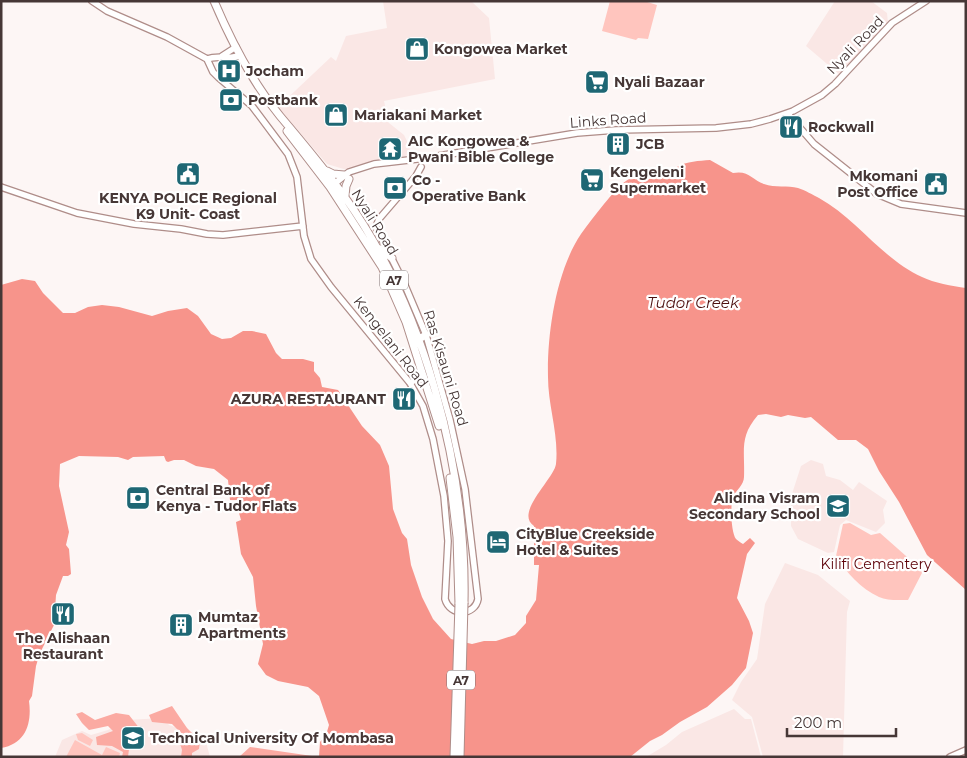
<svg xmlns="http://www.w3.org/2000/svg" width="967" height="758" viewBox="0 0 967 758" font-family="Montserrat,sans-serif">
<rect width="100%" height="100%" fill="#fdf6f5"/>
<path fill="#fae7e5" d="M383,1h88l18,17 6,61 -111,22 5,22 15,12 6,12v8l-37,7 -26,8 -20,-6 -49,-57 53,-50 5,4 10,-25 41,-8z
M835,1h36l16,12 1,10 -48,52 -34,-29z
M811,460l12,4 3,12 14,4 13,10 6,-8 28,19 -4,9 2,13 -9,9 -30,-12 -6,5 -6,27 -6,1 -30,-14 -7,-13v-29l10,-31z
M785,563l33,12 32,26 -3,11 -4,145h-80l-11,-40 -20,-17 9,-18 16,-23 8,-55z
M734,709l11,10h6l10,38h-115l20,-12 16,-13z
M163,718l6,7 20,7 17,10 4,15h-155l7,-17 20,-9 9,4 17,-5 18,-10z"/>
<path fill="#ffc5be" d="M610,1h34l13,4 -9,34 -10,-1 -2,2 -34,-9z
M850,523l21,12 9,-2 43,38 -15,29c-9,0 -21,1 -29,-3 -18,-8 -33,-25 -43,-41l7,-32z
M82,733l11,7 -3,6 -12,-6 -2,-6z
M75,740l27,15 4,-8 14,6 -1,4h-53z"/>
<path fill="#fbaaa2" d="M172,706l15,22 13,13 -1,8 -7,4v4h-11l1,-7 -3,-10 4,-5 -11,-11 -20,-2 -3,-7z
M82,712l13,8 21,-7 13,2 11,14c-11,5 -10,17 -12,28h-6l1,-5 -11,-6 -15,-1 -1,-8 17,-6 -5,-5 -19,4 -7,-7 -6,-9z
M250,747l69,10h-80z"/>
<path fill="#f7948b" d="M710,160l23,13c16,-3 19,7 31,11 11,4 24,1 34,4 7,2 15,7 21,10 38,21 63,61 103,79 12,6 30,9 44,11v302l-39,-35 -28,-53 -20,-31 -11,-22 -12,-9h-18l-27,-23 -6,1 -17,-3 -7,2 -15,-3 -8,1c-19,22 -13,35 -14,62 0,8 -8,13 -11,20 -3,9 -2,35 3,42 2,2 4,3 7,5l7,-6 5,5 -8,11 -10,44 12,23 4,12 -7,35 -14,17 -25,22 -27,15 -18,13 -12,6 -20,16h-311l1,-15 6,-7 3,-10 -10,-29 -11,-9 -30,-6 -12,-6 -8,-11 5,-20 -7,-38 -3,-29 -12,-23 -5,-32 5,-2 -2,-7 3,-8 -4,-5h-8l-2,-20 -14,-11 -18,-3 -12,-6h-10l-6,2 -2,-1 -2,-5 -31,1 -5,3 -10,-3 -39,-1 -19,8 -1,22 10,46 -3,13 3,4 2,25 -3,2h-5l-7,19 -2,30 -14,28 -4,13 -4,30 -3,5c3,22 -3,43 -28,47v-463l21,-6 13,2 8,12 20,20h12l13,-6 14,-2 17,2 33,9 16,-5 19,-3 11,8 13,18 11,5 9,-1 12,-7h9l14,3 10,19 6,6h21l11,3v9l6,7 2,9 16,3 24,36 18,19 9,21 4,43 9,24 5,6 4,26 11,32 11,22 18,20 21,5 12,-3h12l19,-6 11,-12v-7l10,-16 3,-35h-5v-39c-20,-13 20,-47 22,-62 3,-29 -8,-58 -8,-87 -1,-43 8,-106 33,-143 7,-10 15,-20 23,-30 8,-9 16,-21 27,-26 8,-3 11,0 19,1 4,0 10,-3 14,-4 5,-2 9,-5 13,-8 10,-6 22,-6 33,-7z"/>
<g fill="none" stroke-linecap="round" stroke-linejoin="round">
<defs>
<path id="tertiary" d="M410,383l14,-7"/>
<path id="secondary" d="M92,1l15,10 60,26 40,22c13,-5 22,2 33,-4
M222,56l14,-9
M207,59l6,13 6,6 33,28 36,48 9,23 7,59 7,23 20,28 79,96 13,23 10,33 11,57 4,45 -3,58c5,18 30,17 33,0l-13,-110 -15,-69 -24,-85 -22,-52 -28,-56 3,-8 37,-43 5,-9
M788,114l26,30 63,50 24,10 65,9
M333,185l16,-13 25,-8 52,-6 151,-25 39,-3 100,-2 35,-4 19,-5 23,-8 29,-16 13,-11 57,-61 34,-22
M1,187l76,26 57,11 47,5 26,5 16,1 80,-9
M950,757l16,-7"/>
<path id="trunk" d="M214,1c17,40 38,81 66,115 22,26 44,52 64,80 80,110 123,272 120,407
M287,131l43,56 52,80 24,55 33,104
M327,171l6,3 11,1
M345,196l1,-10 3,-7
M380,249l12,9
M419,339l7,-4
M450,478l7,59 2,67"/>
</defs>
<use href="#tertiary" stroke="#af8d89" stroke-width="8"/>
<use href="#secondary" stroke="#af8d89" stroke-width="8"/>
<use href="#trunk" stroke="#af8d89" stroke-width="9"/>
<use href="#tertiary" stroke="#fff" stroke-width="5"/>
<use href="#secondary" stroke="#fff" stroke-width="5.5"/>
<use href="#trunk" stroke="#fff" stroke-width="7"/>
<defs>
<path id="trunk-bridge" d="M454,757l5,-153
M460,757l4,-154"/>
</defs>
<use href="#trunk-bridge" stroke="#af8d89" stroke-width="9" stroke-linecap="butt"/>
<use href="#trunk-bridge" stroke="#fff" stroke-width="7"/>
</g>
<defs>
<symbol id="shop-square" viewBox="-11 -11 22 22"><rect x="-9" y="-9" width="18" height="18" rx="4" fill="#1e6774" stroke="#fff"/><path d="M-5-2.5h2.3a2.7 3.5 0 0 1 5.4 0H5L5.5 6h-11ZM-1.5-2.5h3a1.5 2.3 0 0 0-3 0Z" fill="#fff"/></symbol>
<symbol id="hospital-square" viewBox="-11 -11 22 22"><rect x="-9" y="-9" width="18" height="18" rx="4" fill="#1e6774" stroke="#fff"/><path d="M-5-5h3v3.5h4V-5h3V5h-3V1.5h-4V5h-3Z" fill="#fff"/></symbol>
<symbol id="supermarket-square" viewBox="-11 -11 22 22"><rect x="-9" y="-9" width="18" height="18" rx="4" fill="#1e6774" stroke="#fff"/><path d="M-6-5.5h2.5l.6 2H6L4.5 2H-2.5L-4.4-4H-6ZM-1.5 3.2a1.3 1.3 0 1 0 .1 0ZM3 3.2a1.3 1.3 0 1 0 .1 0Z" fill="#fff"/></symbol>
<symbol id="bank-square" viewBox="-11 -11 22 22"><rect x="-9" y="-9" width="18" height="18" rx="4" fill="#1e6774" stroke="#fff"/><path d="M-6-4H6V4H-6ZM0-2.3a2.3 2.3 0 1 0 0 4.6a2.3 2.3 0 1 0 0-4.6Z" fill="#fff"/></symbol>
<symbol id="restaurant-square" viewBox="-11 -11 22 22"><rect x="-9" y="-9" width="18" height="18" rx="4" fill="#1e6774" stroke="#fff"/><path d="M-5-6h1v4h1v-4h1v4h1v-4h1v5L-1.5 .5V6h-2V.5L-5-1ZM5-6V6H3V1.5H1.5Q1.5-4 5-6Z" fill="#fff"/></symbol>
<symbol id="building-square" viewBox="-11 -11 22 22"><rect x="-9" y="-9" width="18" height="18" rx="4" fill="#1e6774" stroke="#fff"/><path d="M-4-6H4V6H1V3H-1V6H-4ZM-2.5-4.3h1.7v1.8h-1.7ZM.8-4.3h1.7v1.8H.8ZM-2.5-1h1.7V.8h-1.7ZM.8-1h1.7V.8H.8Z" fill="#fff"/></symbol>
<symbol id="temple-square" viewBox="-11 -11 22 22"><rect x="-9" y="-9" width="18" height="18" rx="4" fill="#1e6774" stroke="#fff"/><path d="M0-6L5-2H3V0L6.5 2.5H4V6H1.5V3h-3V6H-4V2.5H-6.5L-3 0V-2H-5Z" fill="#fff"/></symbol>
<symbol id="civic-square" viewBox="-11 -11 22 22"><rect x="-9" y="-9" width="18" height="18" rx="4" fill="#1e6774" stroke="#fff"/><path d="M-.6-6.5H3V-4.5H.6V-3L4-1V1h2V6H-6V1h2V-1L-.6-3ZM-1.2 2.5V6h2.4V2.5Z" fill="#fff"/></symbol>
<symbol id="school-square" viewBox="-11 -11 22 22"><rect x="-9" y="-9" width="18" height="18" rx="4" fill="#1e6774" stroke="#fff"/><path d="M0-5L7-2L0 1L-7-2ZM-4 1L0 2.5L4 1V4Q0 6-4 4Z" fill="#fff"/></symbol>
<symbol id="hotel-square" viewBox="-11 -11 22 22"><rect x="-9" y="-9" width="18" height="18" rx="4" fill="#1e6774" stroke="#fff"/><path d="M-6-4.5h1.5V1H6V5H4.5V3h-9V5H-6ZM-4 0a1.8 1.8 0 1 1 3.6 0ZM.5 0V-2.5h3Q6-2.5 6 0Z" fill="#fff"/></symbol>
<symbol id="university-square" viewBox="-11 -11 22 22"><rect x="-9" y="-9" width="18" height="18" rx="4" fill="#1e6774" stroke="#fff"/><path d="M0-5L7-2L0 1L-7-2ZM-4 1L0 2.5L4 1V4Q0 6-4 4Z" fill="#fff"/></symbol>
</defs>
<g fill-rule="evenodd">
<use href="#shop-square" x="403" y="35" width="28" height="28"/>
<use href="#hospital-square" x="215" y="57" width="28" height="28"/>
<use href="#supermarket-square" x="583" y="68" width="28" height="28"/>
<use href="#bank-square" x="217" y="86" width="28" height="28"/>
<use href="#shop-square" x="322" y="101" width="28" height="28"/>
<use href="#restaurant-square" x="777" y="113" width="28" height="28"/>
<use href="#building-square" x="604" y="130" width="28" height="28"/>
<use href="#temple-square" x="376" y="135" width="28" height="28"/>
<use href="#civic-square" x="174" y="160" width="28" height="28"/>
<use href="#supermarket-square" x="578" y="166" width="28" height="28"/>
<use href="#civic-square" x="922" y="170" width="28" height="28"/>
<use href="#bank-square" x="381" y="174" width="28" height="28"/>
<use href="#restaurant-square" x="390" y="385" width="28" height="28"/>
<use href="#bank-square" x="124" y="484" width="28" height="28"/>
<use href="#school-square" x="824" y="492" width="28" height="28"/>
<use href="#hotel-square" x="484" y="528" width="28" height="28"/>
<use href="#restaurant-square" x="49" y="600" width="28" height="28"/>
<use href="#building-square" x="167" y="611" width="28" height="28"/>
<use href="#university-square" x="119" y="724" width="28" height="28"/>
</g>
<g text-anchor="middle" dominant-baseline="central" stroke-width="4.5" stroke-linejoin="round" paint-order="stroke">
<g fill="#fff" stroke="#7e7372" stroke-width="1">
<rect x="380" y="270.5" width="28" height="19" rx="4"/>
<rect x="447" y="670.5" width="28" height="19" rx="4"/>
</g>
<g font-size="12" font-weight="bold" fill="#463736">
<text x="394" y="280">A7</text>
<text x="461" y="680">A7</text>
</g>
<g font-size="14" fill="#463736" stroke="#fff">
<text transform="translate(855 45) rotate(-46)">Nyali Road</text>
<text transform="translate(608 120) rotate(-4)">Links Road</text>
<text transform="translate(375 222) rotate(58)">Nyali Road</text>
<text transform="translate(391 342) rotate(52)">Kengelani Road</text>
<text transform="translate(446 368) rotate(73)">Ras Kisauni Road</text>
</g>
<g font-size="14" font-weight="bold" fill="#463736" stroke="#fff" text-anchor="start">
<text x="434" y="49">Kongowea Market</text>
<text x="246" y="71">Jocham</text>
<text x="614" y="82">Nyali Bazaar</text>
<text x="248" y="100">Postbank</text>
<text x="354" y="115">Mariakani Market</text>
<text x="808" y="127">Rockwall</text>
<text x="408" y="141">AIC Kongowea &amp;<tspan x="408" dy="16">Pwani Bible College</tspan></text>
<text x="636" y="144">JCB</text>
<text x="610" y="172">Kengeleni<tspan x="610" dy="16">Supermarket</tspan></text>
<text x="918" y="176" text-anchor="end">Mkomani<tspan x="918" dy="16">Post Office</tspan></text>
<text x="412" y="180">Co -<tspan x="412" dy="16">Operative Bank</tspan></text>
<text x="188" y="198" text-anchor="middle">KENYA POLICE Regional<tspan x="188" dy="16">K9 Unit- Coast</tspan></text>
<text x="386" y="399" text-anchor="end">AZURA RESTAURANT</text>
<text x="156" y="490">Central Bank of<tspan x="156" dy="16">Kenya - Tudor Flats</tspan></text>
<text x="820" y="498" text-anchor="end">Alidina Visram<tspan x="820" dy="16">Secondary School</tspan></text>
<text x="516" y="534">CityBlue Creekside<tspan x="516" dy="16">Hotel &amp; Suites</tspan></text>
<text x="198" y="617">Mumtaz<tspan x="198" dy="16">Apartments</tspan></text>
<text x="63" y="638" text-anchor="middle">The Alishaan<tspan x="63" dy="16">Restaurant</tspan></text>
<text x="150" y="738">Technical University Of Mombasa</text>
</g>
<g font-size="14" fill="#5c0107" stroke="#fff">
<text x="876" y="564">Kilifi Cementery</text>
</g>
<g font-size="15" font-style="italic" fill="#4d100f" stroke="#fff">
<text x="693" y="302">Tudor Creek</text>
</g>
</g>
<rect width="967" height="758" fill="none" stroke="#463736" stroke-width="5"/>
<path d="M787 728v8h109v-8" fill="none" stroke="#463736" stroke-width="2.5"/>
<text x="794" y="728" font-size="15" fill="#463736" stroke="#ffffff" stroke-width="4" paint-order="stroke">200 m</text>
</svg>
